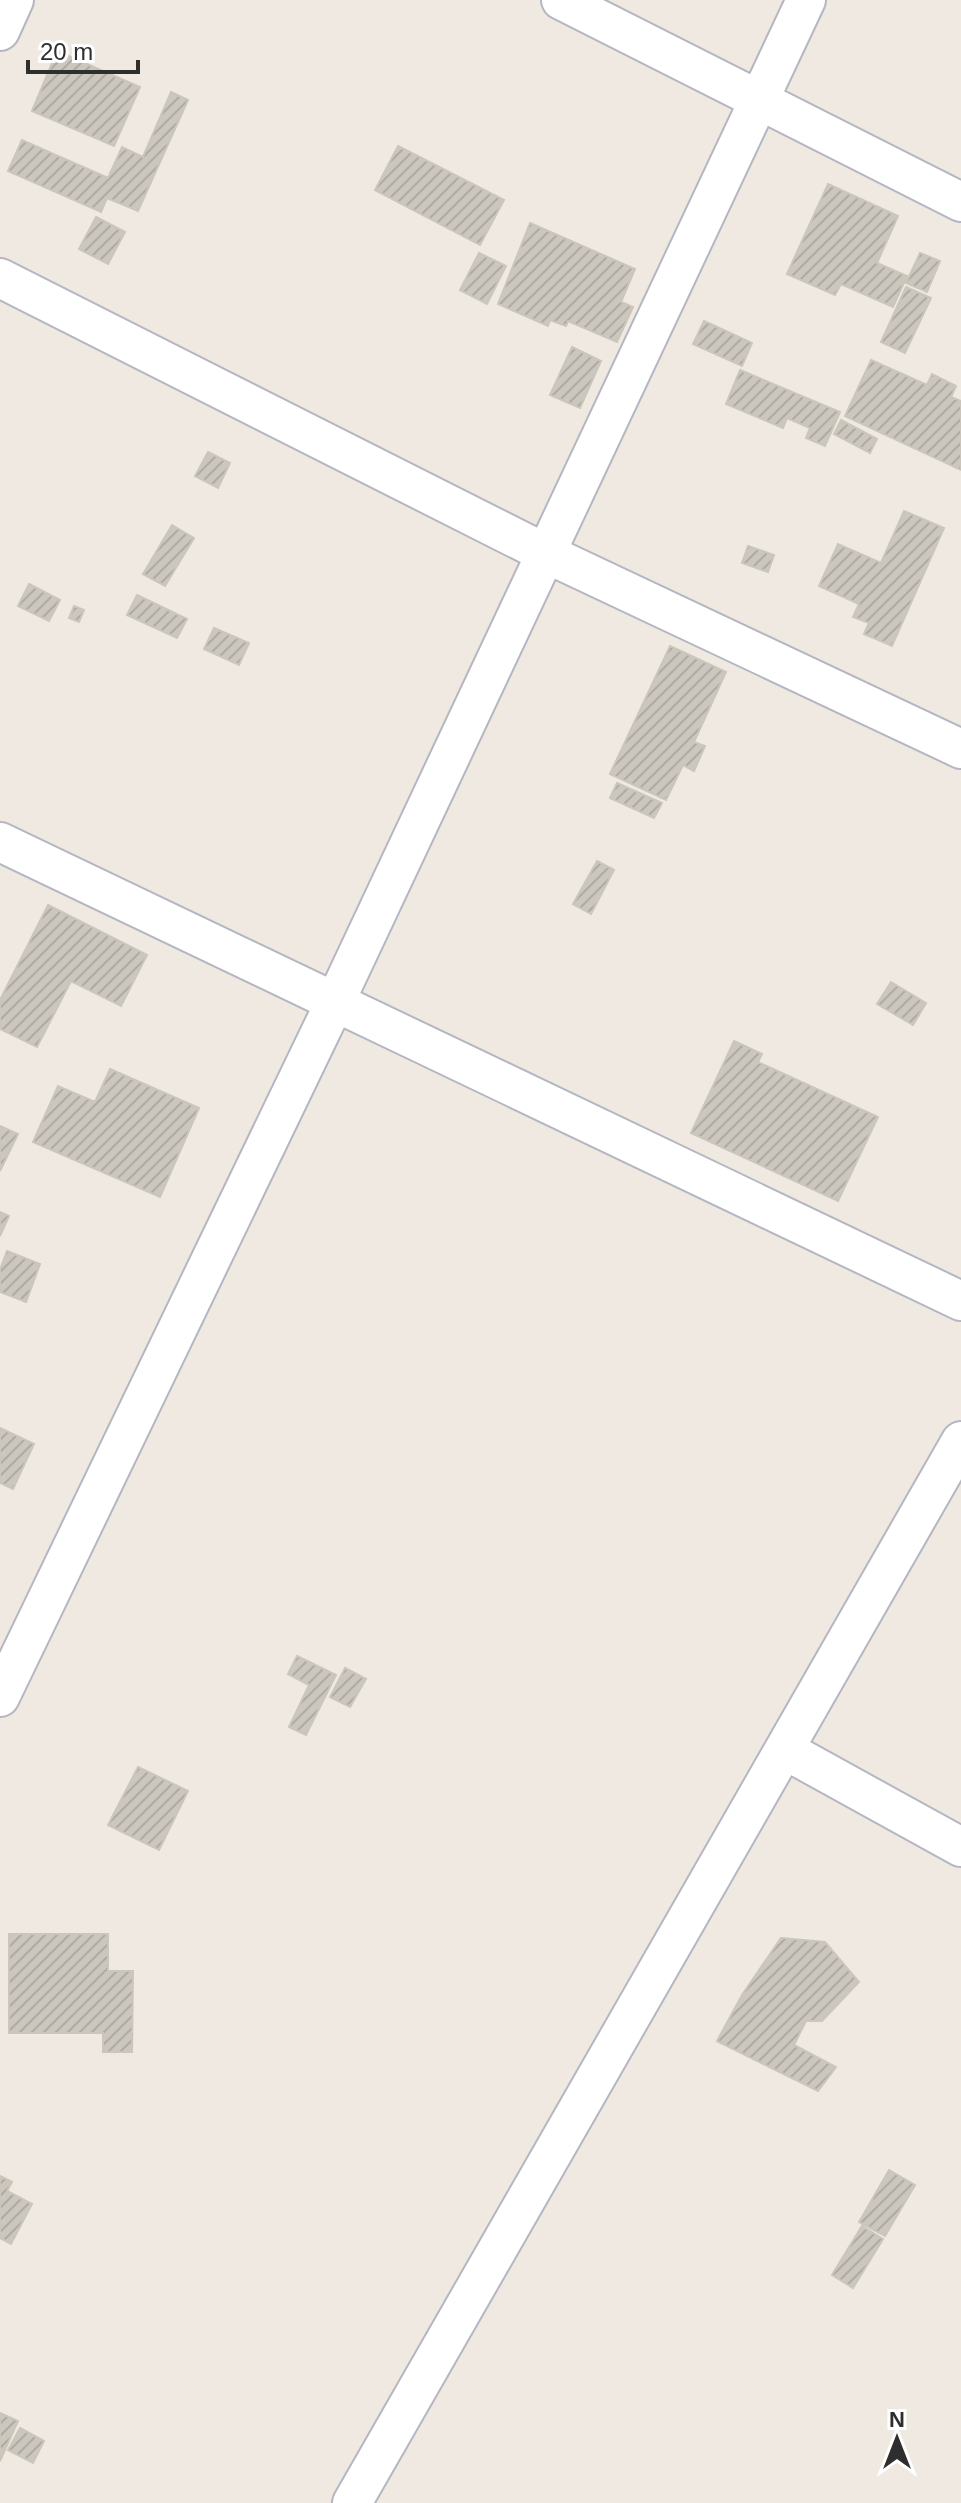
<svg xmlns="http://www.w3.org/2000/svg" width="961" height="2503" viewBox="0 0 961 2503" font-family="Helvetica,sans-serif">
<defs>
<pattern id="building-hatch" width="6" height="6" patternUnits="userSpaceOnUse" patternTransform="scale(2)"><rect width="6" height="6" fill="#cbc7bf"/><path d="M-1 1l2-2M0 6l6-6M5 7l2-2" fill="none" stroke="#afaba4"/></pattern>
</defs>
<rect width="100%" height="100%" fill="#efe9e1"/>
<path fill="url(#building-hatch)" stroke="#cbc5ba" stroke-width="2" d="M57,51l83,36 -26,59 -82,-35z
M171,92l17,8 -50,111 -31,-13 -6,14 -93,-41 14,-31 86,38 14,-31 21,10z
M398,146l106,54 -24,45 -105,-55z
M828,184l70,32 -21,47 30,13 -14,31 -52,-23 -6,11 -48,-21z
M96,217l29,15 -17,32 -29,-15z
M530,223l105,46 -14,33 12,5 -16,35 -49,-21 -2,5 -16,-6 -2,6 -50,-22z
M479,253l27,13 -19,38 -27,-14z
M920,253l20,8 -13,31 -21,-9z
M906,287l25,11 -26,55 -24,-11z
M704,321l48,22 -10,23 -49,-22z
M572,347l29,14 -21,47 -30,-13z
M871,360l56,25 5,-11 24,12 -5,11 10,4v69l-116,-54z
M740,370l100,42 -15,34 -19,-8 4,-10 -23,-10 -4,10 -57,-24z
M841,420l36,19 -7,14 -36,-19z
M208,452l22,11 -12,25 -23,-12z
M904,511l40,17 -52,118 -28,-12 5,-11 -16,-6 6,-13 -40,-18 19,-42 43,19z
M172,525l22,13 -29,48 -22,-12z
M748,546l26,9 -6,17 -26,-9z
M29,584l31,16 -11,21 -31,-15z
M137,595l50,24 -10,19 -50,-23z
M74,606l10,4 -5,12 -10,-4z
M214,628l35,15 -10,22 -35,-16z
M670,646l56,26 -32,70 11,4 -11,25 -11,-6 -17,35 -56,-26z
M617,783l45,20 -8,15 -44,-20z
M597,861l17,9 -23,44 -18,-10z
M48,905l99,50 -26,51 -50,-25 -34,66 -37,-18v-29z
M891,982l35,21 -13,22 -36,-21z
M734,1041l28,13 -4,8 120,55 -40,84 -147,-68z
M110,1069l89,39 -39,89 -127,-55 25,-56 37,16z
M0,1126l18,8 -18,37z
M0,1212l9,4 -9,20z
M7,1251l33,13 -14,38 -26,-10v-22z
M0,1428l34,16 -21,45 -13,-6z
M297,1656l39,19 -30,60 -17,-8 20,-42 -21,-11z
M345,1668l21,11 -16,28 -20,-10z
M138,1767l50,24 -29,59 -51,-25z
M9,1934h99v37h25l-1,81h-29v-19h-94z
M781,1938l44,4 34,40 -37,39h-16l-12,24 42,22 -18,24 -101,-50 25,-46z
M889,2170l26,15 -30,51 -26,-14z
M0,2176l12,6 -5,9 25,13 -21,40 -11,-6z
M862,2226l21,13 -30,49 -21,-13z
M0,2413l18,8 -18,40z
M20,2428l24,13 -11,22 -25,-13z"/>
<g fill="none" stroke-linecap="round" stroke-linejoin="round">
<defs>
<path id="minor" d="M561,0l400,202
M0,31l14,-31
M0,278l543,274 418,197
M0,842l961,459
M0,1697l335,-695 471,-1002
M785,1750l176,97
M352,2503l609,-1062"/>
</defs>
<use href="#minor" stroke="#b4b7c1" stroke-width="42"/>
<use href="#minor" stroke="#fff" stroke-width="38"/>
</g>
<g transform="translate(897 2439)" stroke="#ffffff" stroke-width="6" paint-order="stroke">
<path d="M0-6L14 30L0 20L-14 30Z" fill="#2e2e2e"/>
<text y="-12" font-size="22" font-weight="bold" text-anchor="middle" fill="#2e2e2e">N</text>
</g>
<path d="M28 60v12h110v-12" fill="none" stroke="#2e2e2e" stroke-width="4"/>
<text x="40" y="60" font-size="24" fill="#2e2e2e" stroke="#ffffff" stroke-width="6" paint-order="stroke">20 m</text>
</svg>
